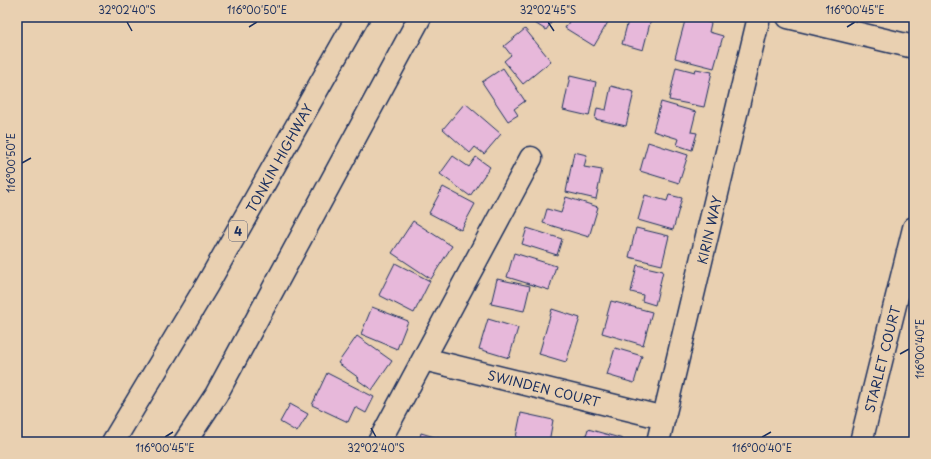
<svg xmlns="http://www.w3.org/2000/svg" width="931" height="459" viewBox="0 0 931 459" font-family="'Playpen Sans',sans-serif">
<rect width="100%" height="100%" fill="#e9d0b1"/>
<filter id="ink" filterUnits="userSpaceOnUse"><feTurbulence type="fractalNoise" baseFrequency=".025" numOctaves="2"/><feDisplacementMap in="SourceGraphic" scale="8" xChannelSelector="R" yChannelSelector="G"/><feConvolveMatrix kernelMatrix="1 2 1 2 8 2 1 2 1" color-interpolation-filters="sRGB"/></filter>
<g filter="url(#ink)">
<path fill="#e7b8da" stroke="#1b2f5e" d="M525,17h30l-9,13z
M572,17h39l-17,29 -29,-18z
M629,17h14l8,2 -8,31 -21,-6z
M686,17h5l20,6 -2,9 14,4 -9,32 -39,-10z
M525,29l26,32 -28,23 -19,-23 7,-6 -7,-9z
M676,67l19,5 1,-3 16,3 -8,35 -35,-7z
M503,68l22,33 -11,8 4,6 -10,6 -26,-39z
M570,76l26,6 -7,34 -26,-6z
M611,86l23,6 -8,34 -31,-7 2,-11 9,2z
M661,102l35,10 -5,20 6,1 -5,17 -15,-5 2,-6 -26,-8z
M465,103l36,31 -17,20 -9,-7 -5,6 -27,-24z
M648,142l40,13 -9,28 -39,-12z
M574,152l13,3 -3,12 18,3 -6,29 -30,-7z
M453,156l16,11 7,-10 14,10 -20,29 -30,-22z
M443,187l32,17 -14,26 -32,-17z
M645,195l22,6 2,-6 13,3 -9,32 -35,-10z
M566,197l32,10 -9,30 -46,-14 4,-14 14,4z
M413,221l39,25 -21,33 -39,-26z
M527,228l35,11 -5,16 -35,-11z
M636,228l33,8 -7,29 -33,-8z
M514,253l42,13 -7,24 -42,-13z
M395,263l35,18 -16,32 -35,-18z
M637,265l26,6 -8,34 -13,-4 1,-6 -12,-3z
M497,279l33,7 -6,25 -33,-7z
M611,301l41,11 -9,33 -41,-12z
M372,307l36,14 -11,28 -36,-15z
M552,309l28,9 -14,44 -27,-8z
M488,319l30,9 -9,30 -30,-9z
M357,336l35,25 -20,29 -14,-10 1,-2 -21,-15z
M615,348l27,8 -8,27 -27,-8z
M327,373l47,24 -8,16 -11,-6 -7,15 -36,-17z
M290,404l18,10 -11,18 -17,-10z
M521,413l32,7 -4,22h-34z
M588,429l35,10 -1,3h-38z
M421,433l30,9h-32z"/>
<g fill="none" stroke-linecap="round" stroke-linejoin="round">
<defs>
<path id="minor" d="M788,17l126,30
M424,359l240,59
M379,442l152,-284
M658,442l101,-425
M861,442l53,-214"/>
<path id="highway" d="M113,442l94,-157 151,-268
M185,442l31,-47 204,-378"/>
</defs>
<use href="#minor" stroke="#1b2f5e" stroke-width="25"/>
<use href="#highway" stroke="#1b2f5e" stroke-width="25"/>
<use href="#minor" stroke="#e9d0b1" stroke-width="22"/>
<use href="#highway" stroke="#e9d0b1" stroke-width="22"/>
</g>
</g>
<path fill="none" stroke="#1b2f5e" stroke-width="1.5" d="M127,22l5,9M548,22l6,9M249,27l8,-5M847,27l8,-5M22,163l9,-5M900,354l9,-5M371,428l5,9M165,437l8,-5M762,437l9,-5"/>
<g text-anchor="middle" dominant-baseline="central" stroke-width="3" stroke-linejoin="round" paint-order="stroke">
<rect fill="#e9d0b1" stroke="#595f77" stroke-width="1" x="229" y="221" width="18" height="20" rx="3"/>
<g font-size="12" font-weight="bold" fill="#1b2f5e">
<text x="238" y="231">4</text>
</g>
<g font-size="13" fill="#1b2f5e" stroke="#e9d0b1">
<text transform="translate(279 158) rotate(-61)">TONKIN HIGHWAY</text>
<text transform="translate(709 230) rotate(-77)">KIRIN WAY</text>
<text transform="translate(882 359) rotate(-76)">STARLET COURT</text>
<text transform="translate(544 388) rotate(14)">SWINDEN COURT</text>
</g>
</g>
<rect width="931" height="459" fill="none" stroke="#e9d0b1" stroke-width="44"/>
<rect x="22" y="22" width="887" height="415" fill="none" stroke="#1b2f5e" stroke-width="1.5"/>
<g font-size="10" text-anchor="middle" fill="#1b2f5e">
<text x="127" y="14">32°02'40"S</text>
<text x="257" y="14">116°00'50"E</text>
<text x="548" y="14">32°02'45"S</text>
<text x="855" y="14">116°00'45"E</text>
<text transform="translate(11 163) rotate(-90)" y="4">116°00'50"E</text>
<text transform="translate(920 349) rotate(-90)" y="4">116°00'40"E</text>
<text x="165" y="452">116°00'45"E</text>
<text x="376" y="452">32°02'40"S</text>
<text x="762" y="452">116°00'40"E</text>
</g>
</svg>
